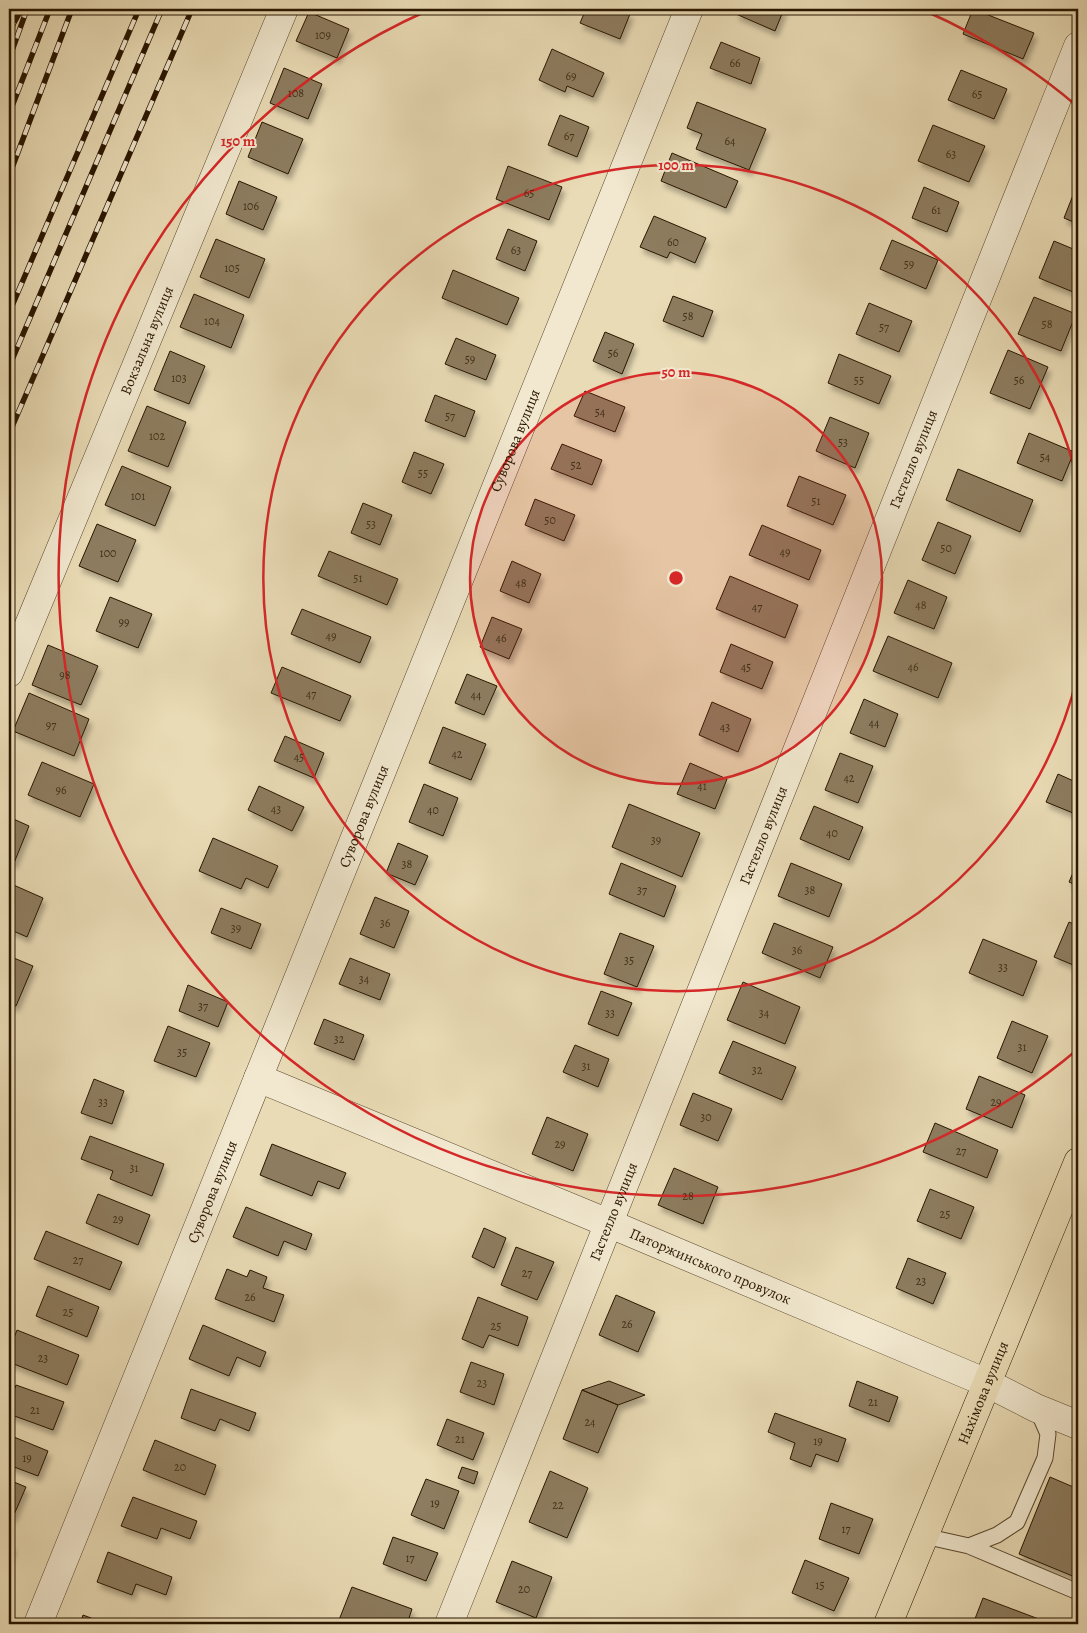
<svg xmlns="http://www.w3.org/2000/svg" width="1087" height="1633" viewBox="0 0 1087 1633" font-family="Alegreya,serif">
<defs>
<filter id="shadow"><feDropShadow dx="3" dy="5.5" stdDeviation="2.5" flood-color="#0004"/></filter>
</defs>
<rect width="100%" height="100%" fill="#e9dbb5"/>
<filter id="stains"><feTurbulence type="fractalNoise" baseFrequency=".004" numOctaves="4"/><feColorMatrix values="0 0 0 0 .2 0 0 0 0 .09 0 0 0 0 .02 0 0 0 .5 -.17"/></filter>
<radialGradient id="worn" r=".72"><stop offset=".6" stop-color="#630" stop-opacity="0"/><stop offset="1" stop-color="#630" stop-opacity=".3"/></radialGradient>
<path fill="#8d7c5e" stroke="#291600" filter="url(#shadow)" d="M586,9h32l12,5 -10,25 -40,-16z
M738,9h46l-9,22 -39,-17z
M973,9l61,24 -11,26 -60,-25z
M309,12l40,17 -12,29 -41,-17z
M721,42l39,16 -9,26 -41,-16z
M552,49l52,24 -11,24 -26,-11 -2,6 -26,-12z
M284,68l38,16 -14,35 -38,-16z
M961,70l46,19 -13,30 -46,-19z
M697,102l69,27 -17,41 -53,-21 6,-15 -15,-6z
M560,115l29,12 -12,30 -29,-12z
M262,122l41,17 -15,35 -40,-17z
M933,125l52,21 -16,36 -51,-21z
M672,153l66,28 -12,27 -65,-27z
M508,166l54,21 -13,33 -53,-21z
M239,181l38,16 -14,33 -37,-16z
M924,187l35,15 -12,30 -35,-14z
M1075,190l3,1v33l-14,-6z
M654,216l52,22 -11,25 -25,-11 -3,6 -27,-11z
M508,229l29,12 -12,30 -29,-12z
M216,239l49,20 -16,39 -49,-21z
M892,240l46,20 -12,29 -46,-20z
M1054,241l24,10v43l-39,-16z
M453,270l66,28 -12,27 -65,-27z
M194,294l50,21 -13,33 -51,-21z
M673,296l40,15 -10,26 -40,-16z
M1034,297l42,17 -15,37 -43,-17z
M869,303l43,18 -13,31 -43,-18z
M605,332l29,12 -12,30 -29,-13z
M456,338l40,17 -10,25 -41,-16z
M1008,350l40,17 -18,42 -40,-16z
M170,351l35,15 -16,38 -35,-14z
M839,354l52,22 -12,28 -51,-21z
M585,391l40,16 -10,25 -41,-16z
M435,395l40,16 -10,26 -40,-16z
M147,406l39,16 -18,45 -40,-16z
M830,417l39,16 -14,35 -39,-17z
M1029,433l45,19 -12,29 -45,-18z
M562,444l40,16 -10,25 -41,-16z
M414,452l30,12 -13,30 -29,-12z
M122,466l49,21 -16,39 -50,-21z
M958,469l75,31 -13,32 -74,-32z
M799,476l47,19 -13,30 -46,-19z
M535,499l40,16 -11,26 -39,-16z
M363,503l29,12 -12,30 -29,-12z
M938,522l33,14 -16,38 -33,-14z
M97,524l39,16 -18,42 -39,-16z
M762,525l59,25 -12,30 -60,-25z
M329,551l69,28 -11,26 -69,-29z
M512,561l29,13 -12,29 -29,-12z
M730,576l68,29 -13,33 -69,-29z
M908,580l39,17 -13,32 -40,-16z
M110,597l42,17 -14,34 -42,-17z
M302,609l69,28 -11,26 -69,-29z
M492,617l30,12 -13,30 -29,-12z
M888,636l64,27 -14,35 -65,-27z
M731,644l42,18 -11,27 -42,-17z
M48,645l50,21 -17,39 -49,-20z
M282,667l69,29 -11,25 -69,-28z
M467,674l30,12 -13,29 -29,-12z
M29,693l60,26 -15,37 -61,-25z
M864,699l34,15 -13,33 -35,-14z
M712,702l39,17 -13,33 -39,-17z
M443,727l43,17 -15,36 -42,-17z
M285,736l39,17 -10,25 -40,-17z
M840,753l33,13 -15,37 -33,-13z
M42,762l52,22 -14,33 -52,-22z
M690,763l37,16 -12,30 -38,-15z
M1058,774l20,9v32l-32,-13z
M424,784l34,14 -15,38 -34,-14z
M259,786l45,21 -12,24 -44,-21z
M629,804l71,29 -18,44 -70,-30z
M814,806l49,21 -14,33 -49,-21z
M9,817l20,9 -15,37 -5,-2z
M213,838l65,28 -10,22 -22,-10 -5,11 -42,-18z
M398,843l30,13 -13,29 -29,-12z
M1078,861v25l-9,-4z
M621,863l55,23 -12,31 -55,-23z
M791,863l51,21 -13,33 -51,-21z
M9,883l34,15 -16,39 -18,-8z
M375,897l34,14 -15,37 -34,-14z
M221,908l40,16 -10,25 -40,-16z
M1069,922l9,4v41l-24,-10z
M774,923l59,24 -13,31 -58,-25z
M620,933l34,13 -17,41 -33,-13z
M983,939l54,22 -14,35 -54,-23z
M9,956l24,10 -17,40 -7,-3z
M350,958l40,16 -10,26 -41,-16z
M743,982l57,25 -15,37 -58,-24z
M188,985l40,17 -10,25 -39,-16z
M601,991l31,12 -14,33 -30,-12z
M324,1019l40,16 -10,25 -40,-16z
M1012,1021l36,15 -16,37 -35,-15z
M168,1026l42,17 -14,34 -42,-16z
M733,1041l63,26 -14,33 -63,-27z
M575,1045l34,14 -11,28 -35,-15z
M979,1076l46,19 -13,33 -46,-19z
M94,1079l30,12 -12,33 -31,-11z
M693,1093l39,16 -14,32 -38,-16z
M547,1117l41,17 -15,37 -41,-17z
M935,1123l63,27 -11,28 -64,-26z
M90,1136l74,28 -12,32 -42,-17 3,-8 -32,-12z
M272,1144l74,29 -7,16 -21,-8 -6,15 -52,-21z
M674,1168l44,19 -15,37 -45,-19z
M930,1189l44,18 -13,32 -44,-18z
M98,1194l52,21 -12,30 -52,-22z
M246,1207l66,27 -6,16 -22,-9 -6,15 -45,-19z
M484,1228l22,10 -12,30 -22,-11z
M46,1231l76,31 -12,28 -76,-31z
M516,1247l38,15 -17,38 -36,-15z
M908,1258l38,15 -13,31 -37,-16z
M227,1269l20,8 3,-7 17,7 -4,11 21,7 -10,27 -59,-23z
M48,1286l51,21 -12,30 -51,-21z
M616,1295l39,17 -17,40 -39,-17z
M478,1297l50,20 -10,29 -29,-11 -6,13 -21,-9z
M203,1325l63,27 -6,15 -23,-10 -8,19 -40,-17z
M17,1330l62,25 -12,30 -58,-23v-11z
M471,1362l33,12 -10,31 -34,-13z
M609,1381l36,14 -27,10 -36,-15z
M857,1381l41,16 -9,25 -40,-16z
M16,1385l48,17 -11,28 -44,-16v-9z
M191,1389l65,24 -7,18 -29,-12 -5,12 -34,-13z
M582,1390l36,15 -20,48 -35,-14z
M775,1413l71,26 -8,23 -22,-8 -5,13 -21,-8 5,-16 -27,-11z
M447,1419l37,14 -11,27 -36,-15z
M9,1435l39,16 -10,25 -29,-11z
M155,1440l61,25 -11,30 -62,-25z
M1078,1444v18l-6,-2z
M462,1467l16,5 -4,12 -16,-6z
M550,1471l38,17 -21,50 -38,-16z
M1050,1477l28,12v79l-3,9 -56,-23z
M426,1479l33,12 -15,38 -33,-14z
M9,1480l17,7 -13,30 -4,-1z
M133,1497l64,24 -7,18 -29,-11 -4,11 -36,-13z
M831,1503l42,16 -14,35 -40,-15z
M393,1537l45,16 -12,28 -43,-17z
M9,1545l4,1 -4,11z
M108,1552l64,25 -6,18 -30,-11 -4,11 -35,-13z
M805,1560l44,18 -15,33 -42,-18z
M512,1561l40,16 -16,41 -40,-16z
M352,1587l60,22 -5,15h-56l-12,-4z
M983,1598l61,23 -1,3h-70z
M83,1615l24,9h-27z"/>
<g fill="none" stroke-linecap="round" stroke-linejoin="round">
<defs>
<path id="lane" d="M1037,1409l11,25 -3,24 -28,64 -20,13 -28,11 109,46
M924,1536l45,10"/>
<g id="street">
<path id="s1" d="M9,673l275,-664"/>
<path id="s2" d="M258,1078l350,145 379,160 49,25 42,17"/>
<path id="s3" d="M38,1624l651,-1615"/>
<path id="s4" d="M449,1624l629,-1578"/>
</g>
<g id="primary">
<path id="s5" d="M888,1624l190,-462"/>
</g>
</defs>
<use href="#lane" stroke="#59472d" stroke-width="17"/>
<use href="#street" stroke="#59472d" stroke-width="29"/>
<use href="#primary" stroke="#291600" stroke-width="29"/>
<use href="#lane" stroke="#f1e8cf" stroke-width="15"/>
<use href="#street" stroke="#f1e8cf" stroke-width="28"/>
<use href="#primary" stroke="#e9dbb5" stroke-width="28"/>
<defs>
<path id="rail" d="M9,32l12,-22
M9,59l18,-50
M9,114l41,-105
M9,176l63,-167
M9,313l130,-304
M9,367l153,-358
M9,434l183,-425"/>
</defs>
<use href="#rail" stroke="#291600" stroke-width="5.5"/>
<use href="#rail" stroke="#f1e8cf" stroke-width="4" stroke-dasharray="11" stroke-linecap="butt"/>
</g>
<circle cx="676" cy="578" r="206" fill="#d62828" fill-opacity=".12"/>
<g fill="none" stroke="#d62828" stroke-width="2.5">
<circle cx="676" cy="578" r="206"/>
<path d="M1078 674A413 413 0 1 1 1078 482"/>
<path d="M1078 1049A619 619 0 1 1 429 10M923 10A619 619 0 0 1 1078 107"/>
</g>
<g text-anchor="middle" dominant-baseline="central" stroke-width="4" stroke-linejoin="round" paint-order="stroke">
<g font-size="12" fill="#423018">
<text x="323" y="35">109</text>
<text x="735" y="63">66</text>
<text x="571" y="76">69</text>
<text x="296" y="93">108</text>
<text x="977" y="94">65</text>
<text x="569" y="136">67</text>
<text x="730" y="141">64</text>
<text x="951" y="154">63</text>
<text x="529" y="193">65</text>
<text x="251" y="206">106</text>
<text x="936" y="210">61</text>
<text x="673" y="242">60</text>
<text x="516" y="250">63</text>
<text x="909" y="264">59</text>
<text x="232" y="268">105</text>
<text x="688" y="316">58</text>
<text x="212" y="321">104</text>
<text x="1047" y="324">58</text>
<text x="884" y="327">57</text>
<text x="613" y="353">56</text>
<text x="470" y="359">59</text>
<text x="179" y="378">103</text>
<text x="859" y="380">55</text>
<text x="1019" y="380">56</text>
<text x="600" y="412">54</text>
<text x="450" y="416">57</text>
<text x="157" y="436">102</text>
<text x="843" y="442">53</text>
<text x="1045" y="457">54</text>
<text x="576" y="465">52</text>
<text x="423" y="473">55</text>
<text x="138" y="496">101</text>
<text x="816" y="501">51</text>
<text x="550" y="520">50</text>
<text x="371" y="524">53</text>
<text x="946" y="548">50</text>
<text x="785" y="552">49</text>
<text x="108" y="553">100</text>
<text x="358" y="578">51</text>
<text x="521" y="583">48</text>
<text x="921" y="605">48</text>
<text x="757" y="607">47</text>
<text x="124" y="622">99</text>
<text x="331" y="636">49</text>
<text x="501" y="638">46</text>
<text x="746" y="667">45</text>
<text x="913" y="667">46</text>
<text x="65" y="675">98</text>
<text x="311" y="694">47</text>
<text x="476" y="695">44</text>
<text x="874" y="723">44</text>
<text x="51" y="725">97</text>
<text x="725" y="727">43</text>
<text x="457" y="754">42</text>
<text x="299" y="757">45</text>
<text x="849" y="778">42</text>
<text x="702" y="786">41</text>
<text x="61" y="790">96</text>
<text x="276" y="809">43</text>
<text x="433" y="810">40</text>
<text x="832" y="833">40</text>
<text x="656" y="840">39</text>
<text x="407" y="864">38</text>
<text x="642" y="890">37</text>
<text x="810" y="890">38</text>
<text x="385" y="923">36</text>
<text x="236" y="928">39</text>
<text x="797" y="950">36</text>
<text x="629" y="960">35</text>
<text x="1003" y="967">33</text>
<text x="364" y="979">34</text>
<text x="203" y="1006">37</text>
<text x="610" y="1013">33</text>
<text x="764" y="1013">34</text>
<text x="339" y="1039">32</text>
<text x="1022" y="1047">31</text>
<text x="182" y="1052">35</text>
<text x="586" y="1066">31</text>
<text x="757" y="1070">32</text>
<text x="103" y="1102">33</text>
<text x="996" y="1102">29</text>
<text x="706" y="1117">30</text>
<text x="560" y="1144">29</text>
<text x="961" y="1151">27</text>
<text x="134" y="1168">31</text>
<text x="688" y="1196">28</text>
<text x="945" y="1214">25</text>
<text x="118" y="1219">29</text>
<text x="78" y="1260">27</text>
<text x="527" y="1273">27</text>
<text x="921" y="1281">23</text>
<text x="250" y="1297">26</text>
<text x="68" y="1312">25</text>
<text x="627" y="1324">26</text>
<text x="496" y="1326">25</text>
<text x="43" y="1358">23</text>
<text x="482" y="1383">23</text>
<text x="873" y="1402">21</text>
<text x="35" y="1410">21</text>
<text x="590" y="1422">24</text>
<text x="460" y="1439">21</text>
<text x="818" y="1441">19</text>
<text x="27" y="1458">19</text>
<text x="180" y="1467">20</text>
<text x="435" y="1503">19</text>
<text x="558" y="1505">22</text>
<text x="846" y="1529">17</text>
<text x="410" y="1558">17</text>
<text x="820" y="1585">15</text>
<text x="524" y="1589">20</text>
</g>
<g font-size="15" fill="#291600" stroke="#f1e8cf">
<text stroke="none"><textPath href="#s1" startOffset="360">Вокзальна вулиця</textPath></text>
<text stroke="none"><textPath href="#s3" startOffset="1276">Суворова вулиця</textPath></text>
<text stroke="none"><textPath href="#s4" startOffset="1254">Гастелло вулиця</textPath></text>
<text stroke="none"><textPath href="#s3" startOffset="871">Суворова вулиця</textPath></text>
<text stroke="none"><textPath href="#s4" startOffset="849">Гастелло вулиця</textPath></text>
<text stroke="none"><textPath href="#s3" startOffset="466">Суворова вулиця</textPath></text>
<text stroke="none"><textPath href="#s4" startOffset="444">Гастелло вулиця</textPath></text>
<text stroke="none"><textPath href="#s2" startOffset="490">Паторжинського провулок</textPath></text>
<text stroke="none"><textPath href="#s5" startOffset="250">Нахімова вулиця</textPath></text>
</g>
</g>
<circle cx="676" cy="578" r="8" fill="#d62828" stroke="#f1e8cf" stroke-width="2.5"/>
<g font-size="15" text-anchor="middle" font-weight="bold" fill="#d62828" stroke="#f1e8cf" stroke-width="4" stroke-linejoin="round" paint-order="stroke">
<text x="238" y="146">150 m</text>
<text x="676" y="170">100 m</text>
<text x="676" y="377">50 m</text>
</g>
<rect width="1087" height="1633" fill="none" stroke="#e9dbb5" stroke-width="30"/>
<rect x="10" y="10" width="1067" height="1613" fill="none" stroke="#291600" stroke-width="2.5"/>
<rect x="15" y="15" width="1057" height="1603" fill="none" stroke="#291600"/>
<rect width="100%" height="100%" filter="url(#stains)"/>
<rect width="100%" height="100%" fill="url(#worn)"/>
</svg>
